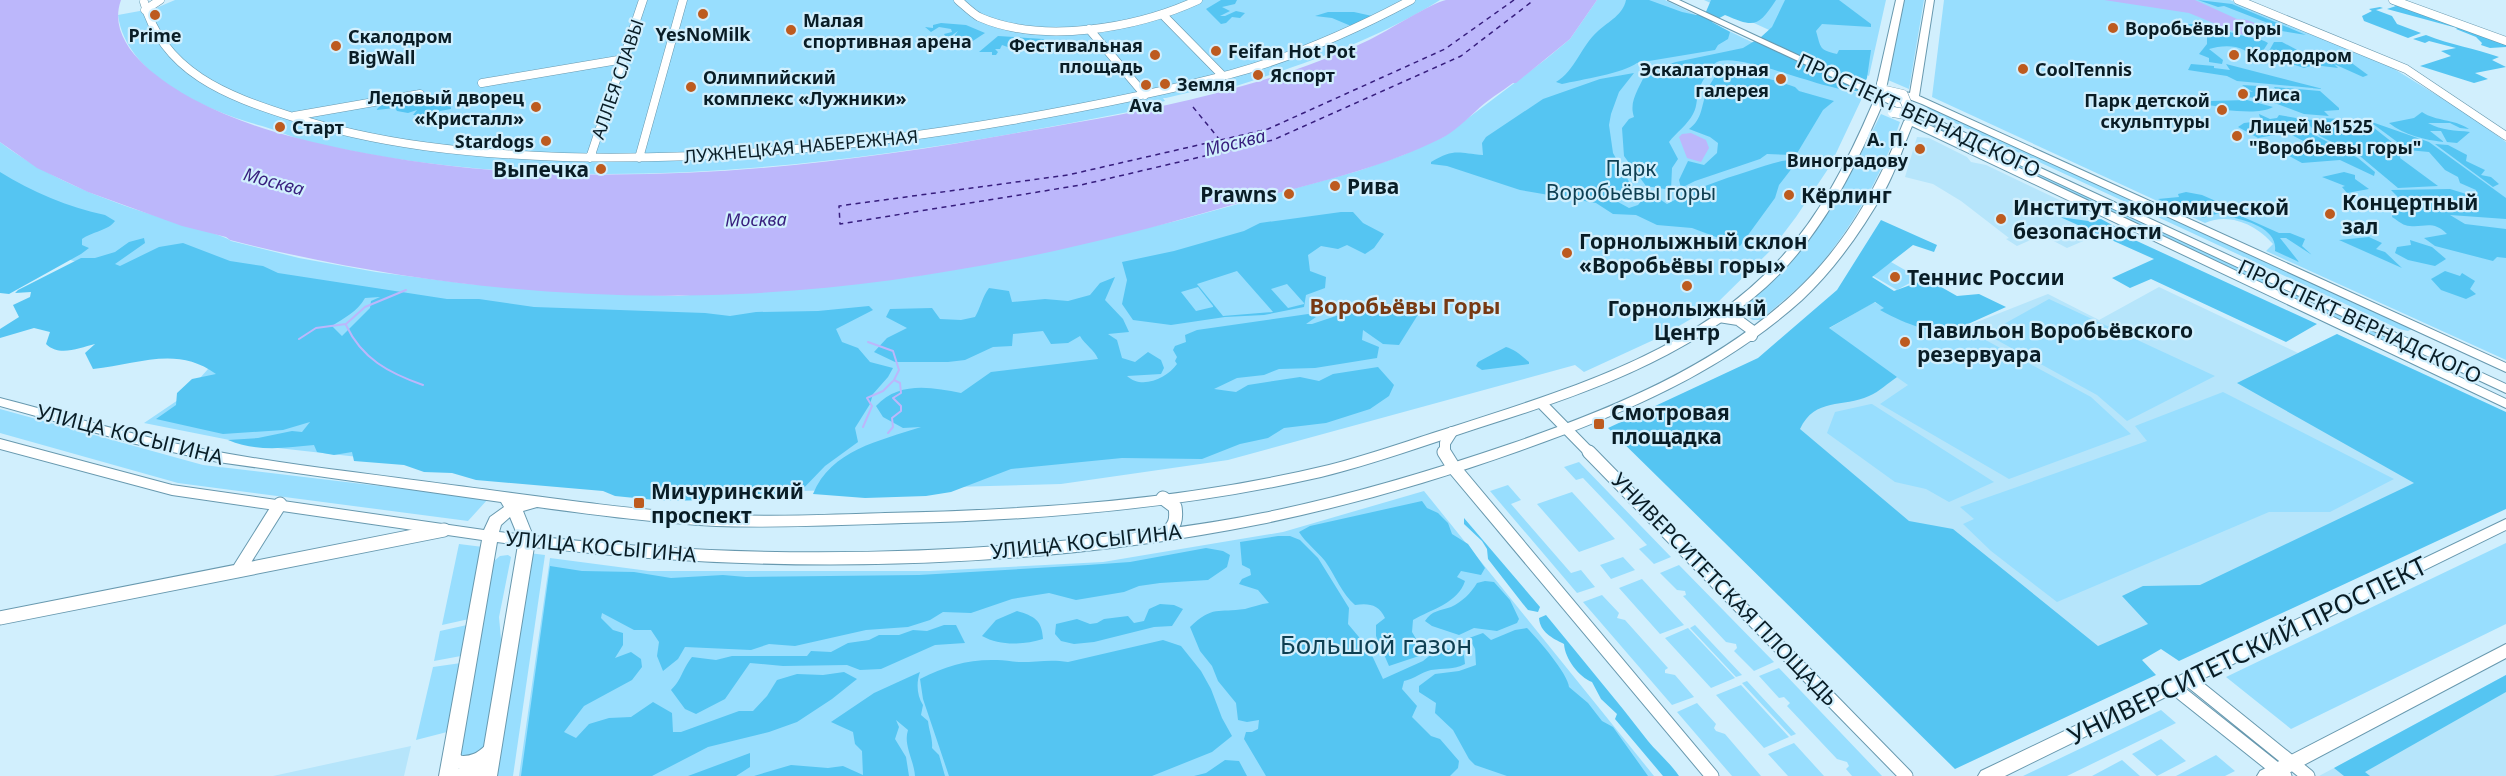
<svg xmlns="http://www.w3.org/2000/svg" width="2506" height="776" viewBox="0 0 2506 776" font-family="'Noto Sans',sans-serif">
<rect width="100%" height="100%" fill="#d1effd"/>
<path fill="#b6e5fb" d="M1917,137l12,1 38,19 4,5 15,3 130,62 -49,21 -25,-13 -25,11 -11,-7 3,-1 -48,-37 -28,-17 -28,-7z
M2159,287l139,66 39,-19 169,165 -336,127 -94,46 -345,-241 208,-94 109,-43 51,26z
M2506,675v101h-187l15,-8z
M411,746l-7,30h-131z"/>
<path fill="#98defe" d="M175,0h1265c-64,40 -133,63 -204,86l-6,-1 -11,3 -3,-2 -50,12h-3l2,3 -11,3 -2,3 -29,6c-239,47 -489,83 -733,45 -28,-5 -56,-10 -84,-17 -16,-4 -29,-11 -44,-15 -52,-14 -136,-49 -144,-111l38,-7z
M1597,0h68l198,96 -33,70 -34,51 -25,33 -56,55 -55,32 -76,35 -9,-7 -347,95 -167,24 -372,10 -429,-48 -116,-23 40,-27 32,-36 -118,-90 -98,-36v-92c46,35 99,56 153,73 14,5 72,20 78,26l68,17 77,14 93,12 100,8 109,4 232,-19 103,-18 163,-38 182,-50 45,-16 40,-18 103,-78 24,-20z
M1704,0h182l-17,76z
M1904,0h20l-15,89 -21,-9z
M1944,0h286l161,67 75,46 40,29v218l-240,-109 7,-7c-16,-19 -44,-32 -68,-21l-273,-126z
M1928,105l482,221 2,3 -4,2 -9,-2 -472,-219z
M1881,114l19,8c-17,52 -51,112 -88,152 -16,17 -34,31 -52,46h-7l-18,-9 97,-106 22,-38z
M1925,121l463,217 4,3 -6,2 -463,-217z
M1891,262l28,16 -22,12 -29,-17z
M2049,299l166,77 -88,45 -30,-26 -111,-61z
M1874,302l65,35h41l111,60 40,37 -122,45 -129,-75 28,-19 -80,-56z
M2223,392l171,87 -64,33h-61l-212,90 -66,-51 -28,-27 11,-5 -14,-12 187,-66 -12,-15z
M1871,404h1l122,78 -45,20 -23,-13 -31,-7 -68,-49 8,-21z
M0,409l203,56 285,34 -20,22 -290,-38 -178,-50z
M1579,462l92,95 -17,7 -15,-15 8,-4 -64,-67 -7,2 -12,-13z
M1508,485l13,15 -10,4 60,69 10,-3 14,17 -18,6 -87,-102z
M1424,491l230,285h-1135l31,-218 99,13h281l173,-9 180,-30z
M1572,492l43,47 -36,13 -42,-48z
M2506,543v81l-215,105 -65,-52z
M459,544l24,3 -14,72 -27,6z
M529,553l16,2 -32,221h-19z
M508,555l3,2 -12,60 3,33 -17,99 -6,7 -21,1 36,-196 6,-5z
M1623,557l12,13 -24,9 -11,-14z
M1679,565l95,97 -20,9 -20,-20 3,-3 -1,-4 -10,-2 -43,-46 3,-1 -1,-4 -8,-1 -17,-17z
M1642,579l42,46 -24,9 -41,-46z
M1602,595l17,18 -2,5 8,2 43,48 -3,2v3l10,2 19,22 -22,8 -89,-103z
M467,625l-6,31 -27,5 6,-30z
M1695,625l47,50 -6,2 -46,-49z
M1688,628l47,50 -24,10 -46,-50z
M461,663l-14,69 -31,8 17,-73z
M1779,668l103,108h-30l-6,-7 3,-3 -2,-4 -10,-3 -50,-53 3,-3 -6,-6 -5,1 -20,-22z
M1747,681l49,53 -5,2 -49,-53z
M1741,685l48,52 -25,11 -48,-53z
M1697,703l19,21 -2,4 2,3 9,3 36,42h-29l-55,-64z
M2161,710l15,13 -109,53h-44z
M2161,739l25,22 -29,15 -25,-22z
M1794,743l30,33h-36l-20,-22z
M2216,755l19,16 -10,5h-49z
M2122,760l18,16h-48z"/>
<path fill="#55c5f2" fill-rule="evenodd" d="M1221,0h16l-2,4 -13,3 8,4 -10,5h5l11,-5 9,2 -5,5 -8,-1 -6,6 -5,1 -15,-15z
M1626,0h23l33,12 14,3 9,-1 6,-14h65c-18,27 -21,28 -51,15l-13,7 18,10 -2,7 -10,6 -3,5 -78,13c-13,10 -57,17 -75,21l-6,-2c19,-11 25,-36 42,-51 11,-10 25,-16 28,-31z
M1785,0h54l32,24v3l-49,-3 -6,7c5,17 3,19 21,23l2,-4h32l-4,28 -6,13c-31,4 -128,-44 -147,-27 -4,4 -12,17 -14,23 -4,8 -2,19 -7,27 -5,10 -17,19 -24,28l9,17 -6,9 -1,22 -25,-4 -22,-30 -2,-28 7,-9 5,-2c-6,-17 7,-30 12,-46l30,-9 67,-14 18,-11 11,-10z
M2198,0l34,4 74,31 -31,-5 -10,-7h3l-44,-17 -6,1z
M2394,3l112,41v3l-16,1 -9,-3 1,-2 -6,-6 -20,-8 1,-1 -70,-19 9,-3 -5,-2z
M2380,7l3,1 -7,2 16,6 5,8 24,9 -13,5 -44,-17 -2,-5 10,-5 -3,-2z
M1328,12h26l18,4 -21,10 -19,-8 -17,-2z
M941,23l25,2 19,8 -23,15 -2,-4 4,-5 -8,4h-13l13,-4 -1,-4 3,-4 -7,5h-6l-1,-2 8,-2 -1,-3 -12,-2 -8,5 -6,-5 8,1v-3z
M2187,24c20,0 35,6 53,11 10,3 20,3 28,8l-7,11v9l-7,-1c-5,-18 -30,-18 -45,-13l14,11 -1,4 -13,-2v-4l-10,-4 8,-10v-8z
M2426,35c25,10 48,13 73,22l-7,3 14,7 -31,6 13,6 -14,4 -54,-17 31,-10 -10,-5 15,-3 -27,-7 -4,2 -12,-4z
M998,36l45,3 9,8 -25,3 -5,-5 -8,-3 -1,2 3,1c-5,4 -9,2 -14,0l-2,4h-5l3,3 -2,3h-4v-3h-13z
M2274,42h8l19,10 27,1 24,6 1,5 15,11 -5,2 -29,-13 4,4 -24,-3 -10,3 -9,-3 -29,-4v-3l25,2 -24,-3 -2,-3 18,1 -14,-4z
M2191,64l23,2v2l16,2 -4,-6 97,25 -86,-8 -10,-5 -39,-6z
M1726,68l51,13 18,6 4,4 35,10 -11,9 -27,45 -29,-1 -7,5 -65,22 -14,7 -2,-8 9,-19 16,4 13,-12 1,-10 -8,-6 -21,-8c14,-10 12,-24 18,-38 3,-8 8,-14 12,-21z
M1634,73l-15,19 -8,22 -2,11 4,28 19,34 -14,15 11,6 9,-3 6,-7h14l9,6c27,-15 53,-24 82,-33 16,-5 29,-11 45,-11l2,3 -17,22 -4,13 -35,48 -48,-18 -35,-3 -21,-10 -23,-1 -17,-11 -76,-13 -73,-24 -16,-2v-2c23,-14 27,-9 52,-7l-1,-12 4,-6 57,-38 57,-20z
M2242,85l17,1 7,7 13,1 -5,-7 46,4 19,17v2l-15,1 5,5 -25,-2 -40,-15 -17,-2 -1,-3 -9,-2 2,-3 14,3z
M2247,100l26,7c-13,7 -33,4 -48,3l-2,-3 -16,-2 4,-4z
M416,101l22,4 12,-3 1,7 -11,2 -2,4h-25l4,-5 -9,3 -11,-2 -2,-3 -19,2 5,-5z
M2422,112c15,10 30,6 47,17l-9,-1 -10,-5h-22c14,8 27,7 42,9l-13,11 -10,-1 -6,-11h-11l14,11c-19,-2 -40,-7 -55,-19l25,-5z
M2259,114l11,5 7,-1 2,-3 17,3 13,14 49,26 17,14 -1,4 -34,-16 -38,3 -24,-13 24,-2 12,6 10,-2 -34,-18 2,-1 -20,-6 -8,2 11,6 -17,3 -20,-11 6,-4 17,-2z
M2320,118l44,2 38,30 -2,8 38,28 -40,2 -37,-31 -41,-21 -17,-17 20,2z
M2369,121l60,21 77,56v21l-56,-4 15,9 41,5v29l-9,-1 -4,4 -58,-15 -11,-8 23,-4c-16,-16 -25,-4 -42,-9 -4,-1 -9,-6 -13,-8l3,-12 17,-1 -12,-5 -9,-9 59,-1 26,8v-7l-16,-7 -2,-6 -13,-7 -16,-18 -21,-2z
M2435,144l13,1 19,10 -1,6 19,9 -4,5 10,2 8,7 -6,3z
M0,172c32,20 68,35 105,43l10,6c-6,9 -23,11 -33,18v6l7,3 -8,6 -72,40 -9,-1z
M2344,172l11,3v4l14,10 -22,4 -5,-6 3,-1 -23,-9z
M2186,192l16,3 16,7 2,11 -17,5 -45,-19 21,-2 -1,-3z
M1341,212h12l10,11 21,11 -10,14 -9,6 -18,-9 -9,4 -17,-3 -13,9 2,16 16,6 -1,11 -19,7 -2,12 -40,8 -39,2 -54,8 -38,-5 -11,-16 5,-24 -5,-18 52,-11 70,-20 16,-8zM1237,271l36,41 -50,4 -26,-32zM1287,284l17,19v1l-16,4 -17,-19zM1198,287l15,19v1l-17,4 -15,-19z
M2241,216l38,17h11l15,6 -3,7 10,9 -26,-17h-6l19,24 -24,-11c3,-22 -28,-31 -46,-34z
M2060,217l28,4 13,-2 15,8 -3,3 204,94 -31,18 -135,-63 -21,9 -18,-10 42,-19z
M1881,220l56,25 -3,7 -21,-7 -41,32 22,14 33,-12 30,17 22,-2 27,13 -67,30c-9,-2 -9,-6 -17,-9 -17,-5 -25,-9 -42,-18l4,-2 -9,-6 -46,26 68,49c-9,6 -18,15 -28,19 -26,12 -54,1 -69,33l109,92 44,8 145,117 50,-22 -26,-28 21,-10 57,-1 214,-102 -177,-100 100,-49 169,78v97l-327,152 -18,-12 -19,11 14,15 -201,94 -347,-341 150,-70 79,-68z
M2369,237l13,6 -6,6 9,3 17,16 -63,-28z
M144,238l1,5 -30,21 5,2 39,-19 24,-4 47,18 33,5 15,7 169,26h32l55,8 171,6 25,3 26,-4 62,-1 51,-5 4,4 -37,19 6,13 16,6 12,14 23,6 -5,9 -15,17 -3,10 -15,24 3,14 -33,24 -28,29 -48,4 -84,2 -50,-5 -12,-5 -127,-11 -24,-7 -28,-1 -20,-7 -50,-4 -2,-9 -18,3 -17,-3 -3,-7c-30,3 -57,7 -86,-5l30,-2 34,-7 10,1 8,-10 -27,8 -60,4 -67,-15 20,-14 1,-12 15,-14 24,-5c-40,-29 -79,-9 -123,-5l-8,-16 10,-9c-16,4 -36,13 -49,0l4,-12 -16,-4 -34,10v-9l19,-12 -6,-12 17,-8 1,-5 -16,1 3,-3 63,-32h14l20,-6 14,-10zM380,297l-9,4 -1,7 -28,28 -10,-10c12,-8 25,-14 33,-28z
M2410,240l22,7 14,12 -11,7 -27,-6 -13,-7 2,-6 14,-2z
M2445,271l15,5 2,-3 13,8 -5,8 6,5 -10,5 -25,-9 -10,-11z
M1115,277l-10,23 18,19 6,13 -21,2 9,6 5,18 13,4 13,-10 13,8 3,8 -3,6 -34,2c15,14 40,2 50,-12l-2,-3 2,-4 -4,-7 2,-4 11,-4 -1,-7 12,-5 111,-16 8,3 -10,7h6l51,-17h54l2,6 -20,32 -16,-1 -20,-14 -1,10 17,7 -2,11 -62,10 -36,1 -15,6 -27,3 -23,11 22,3 12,-7 52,-8 19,4 14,-7 45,-7 16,18 -5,11 -19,13 -44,14 -42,5 -16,10 -28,6 -38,15 -80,-1 -111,11 -60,23 -25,4 -61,2 -52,-4c18,-44 66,-53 108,-67l-18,1 -20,-11 -7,-11c23,-25 55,-19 85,-13l30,-21 107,-13c-4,-10 -13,-14 -18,-23l-12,7 -17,1 -8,-13 -30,3 -1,12 -19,1 -28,13 -17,2h-53l-21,-10 13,-14 20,-10 -21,-11 4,-8 42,-1 8,11 21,1 14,-3c6,-10 7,-20 14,-29l20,3 3,11 33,-3 23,2 22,-6 10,-12z
M1506,347c8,2 16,9 23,15v2l-47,6 -6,-4 2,-4z
M1422,501l5,7 11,5 10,10 4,11 16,10 17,24 -4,7 -20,-4 -4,6 8,4c-7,22 -33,28 -52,39l-1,12 13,22 -36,12 -13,-30v-11l9,-7c-6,-14 -17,-15 -30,-13 -13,-11 -20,-30 -30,-44 -9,-11 -19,-18 -26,-29l11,-6z
M1464,518l76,89 -2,5 -10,-2 -5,-6 -35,-45 -1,-10 -5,-8 -18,-17z
M1278,536h12l10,4 18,18 31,50 -1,16 21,25 14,30 40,-18 16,-13 16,1 9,6 1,9c-12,6 -21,4 -34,6 -9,2 -17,9 -27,11l-2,8 15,17 -5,11 19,19 9,3 19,22 -1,7 -8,8h-184l-22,-37 2,-7h6l6,-3 1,-9 -12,2 -9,-2 -2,-17 -18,-22 -6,-15 -12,-15 -10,-24c23,-22 28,-14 55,-18 8,-2 15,-5 24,-6l-11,-13 -19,-6 3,-5 9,-4 -1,-6 -8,-4 -2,-23z
M1206,548l17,3 7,4 -3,12 -19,13 -48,3 -21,3 -15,6 -48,8 -27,-7 -37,6 -41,14 -28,-1 -13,8 -22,7 -42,3 -71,16 -26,-2 -18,6 -66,-3 -7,12 -15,12 -6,-15 2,-14 -8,-12h-17l-32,-17 -1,5 12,12 10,3v12l-8,13 16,-6 10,7 1,8 -10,13 -48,26 -20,26 12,6 13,-14 20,-6 22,-1 22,-15 19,11 1,19h8l58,-21h14l14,-15 10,-16 20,-6 26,1 21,-3 13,7 -25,20 -35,23 -28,10 -61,15 -56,29h-131l29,-210 32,5 52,1 37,6 52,-3 23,2 173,-2 169,-10 42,-3z
M1485,581l9,1 16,18 9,19 -2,4 -20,8 -23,-3 -15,7 -27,-9 -7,-5c7,-11 15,-10 26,-14 11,-5 20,-14 26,-24z
M1160,604l14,1 9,4 -11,17 -18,1 -60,15 -20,2 -13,-3 -6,-7 1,-10 21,-5 13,5 7,-1 7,-4 24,-3 6,7 10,-2 5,-12z
M1017,611c17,5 25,9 26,28 -20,6 -43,7 -61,-3l14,-16z
M1546,615c34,42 69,83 102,126 10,12 22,22 31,35h-16l-48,-57 2,-5 -16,-15 -9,-17c-13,-5 -27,-23 -28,-38 -12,-6 -24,-12 -25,-26z
M944,625h12l9,18 -30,2 -54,24 -21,1 -13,-5 -64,1 -33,-3 -25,36 -29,15 -11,-5 -14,-19c12,-12 10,-19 21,-33l24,3 16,-4h75l4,-5 20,1 17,-9 21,-3 10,-5h20l14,-5 14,1z
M1527,628c11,11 41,46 42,59l19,16 14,18 11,6 35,49h-141l-32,-11 -6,-6 -16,-29 -18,-17 1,-10 -17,-11v-6l16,-12 24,-3 17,-6 -1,-16 -6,-11 14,-5 8,7 24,-10z
M1163,640l18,6 20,25 10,18 11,29 10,18 -20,16 -60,24h-203l-26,-77 -3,-20c25,-13 49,-20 77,-19 8,0 16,2 24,2 16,0 30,-3 47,0z
M920,672c-4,11 -3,24 3,33l-2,10 7,6c1,10 5,18 4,27l7,7 6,21h-30c-1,-16 -12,-31 -7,-46l-12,-10 3,7 -4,12 11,18 3,19h-155l37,-11 37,3 15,-2 20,9 -1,-24 -7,-7 -2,-12 -22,-10 43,-29z
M2506,675v17l-141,80 5,4h-26l-10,-8z
M750,753v14l-14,9h-48z
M1225,760l14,1 8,15h-53l12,-3z"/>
<path fill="#bcb7fb" d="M0,0h121c-16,44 38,80 72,99 51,27 99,39 156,51 222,45 457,22 679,-19 63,-11 123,-21 185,-37 52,-13 107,-31 156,-54 17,-8 64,-38 77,-40 16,0 33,0 48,0 35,0 69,0 103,0l-27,39 -54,44h-3c-12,9 -26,17 -37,28 -10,9 -22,21 -36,28 -66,33 -151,50 -222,70 -155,45 -317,78 -479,85 -170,8 -343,-12 -509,-54l-4,-3 -44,-11 -94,-34 -51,-24 -37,-26z
M2104,0h91l42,19c12,-1 25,7 34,15l-7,3h-10l-14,-3 -51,-21z
M1691,133l15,7 3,8 -8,14 -14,-4 -8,-21 3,-3z"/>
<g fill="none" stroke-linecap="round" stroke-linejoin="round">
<path stroke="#bcb7fb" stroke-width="2" d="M346,325c16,34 43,48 77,60
M299,339l17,-11 30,-4 19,-17 41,-17
M868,342l25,9 6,19 -5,10 6,3 1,10 -8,5 8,8v5l-9,7 1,9 -5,6
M863,427l9,-21 -5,-8 16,-7 10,-10"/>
<path stroke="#371e7d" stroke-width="1.5" stroke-dasharray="5 4.5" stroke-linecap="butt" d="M1514,0l-69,49 -177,80 -200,46 -229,31 1,18 241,-39 192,-45 188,-84 73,-56
M1193,107l31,38"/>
<defs>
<path id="minor-far2" d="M958,0c7,6 14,13 21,17 64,28 158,11 219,-17
M2238,0l168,69 100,67
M2393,0l113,41
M144,2c19,70 83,94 146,114 88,29 181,38 273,41 151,4 301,-11 450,-37 73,-13 146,-27 218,-46 63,-17 122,-43 180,-74
M145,10l15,-10
M1163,15l60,61
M1089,29l56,66
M482,83l142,-24
M294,116l126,-22
M590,158l53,-158
M639,158l44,-158"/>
<path id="minor-far1" d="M1719,317l19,3 15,11 -1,5
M1542,404l48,49
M1445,453v-10l7,-11"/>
<path id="minor" d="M1444,452l10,16 258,308
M1589,452l317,324
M1163,498l12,9c2,13 0,19 -10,27
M238,571l42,-67
M0,618l444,-88
M2188,679l120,97
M2172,686l113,90
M452,755l6,7c14,2 23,-3 33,-13
M457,776l20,-6 9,6"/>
<path id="major" d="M1668,0h11l827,384v9z
M1896,0h8l-17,84 -5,3 -5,-3z
M1926,0h8l-15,96 587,267v9l-584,-268 -26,-10v-4l14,3z
M1877,102l5,3c-28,66 -62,133 -116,182 -81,73 -186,109 -288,141 -52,17 -104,36 -157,49 -137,31 -277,43 -417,46 -63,2 -126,5 -188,3 -60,-3 -120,-11 -179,-19l-14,4 10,25c172,20 346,21 518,6 71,-7 143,-15 212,-29 85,-17 168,-42 250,-70 101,-35 202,-77 281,-150 53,-49 84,-107 110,-172l6,-5 596,283v9l-594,-282c-9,21 -16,44 -27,64 -22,39 -50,79 -83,110 -81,73 -181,115 -283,151 -84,30 -171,55 -258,73 -233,47 -493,51 -727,23l-37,229h-18l39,-231 -21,-3 -40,234h-18l43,-236 -310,-45 -172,-46v-10l172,46 312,45 6,-13 14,-10 -3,-5 -283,-40 -82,-18 -136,-38v-8c66,17 131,37 197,50 87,17 175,26 262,38 77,10 155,22 232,27 65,5 129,2 194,0 149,-3 299,-13 444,-48 43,-11 84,-26 126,-39 114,-37 239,-74 323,-165 42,-45 70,-100 94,-156zM510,517l7,17 -18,-2 2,-7z
M2506,519v11l-501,246h-27l3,-5z
M2506,644v14l-223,118h-26l3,-5z"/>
</defs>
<use href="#minor-far2" stroke="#6899af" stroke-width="9"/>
<use href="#minor-far1" stroke="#6899af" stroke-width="12"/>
<use href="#minor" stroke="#6899af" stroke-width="15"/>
<use href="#major" stroke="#6899af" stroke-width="2"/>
<use href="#minor-far2" stroke="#fff" stroke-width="8"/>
<use href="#minor-far1" stroke="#fff" stroke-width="10"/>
<use href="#minor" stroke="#fff" stroke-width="13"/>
<use href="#major" fill="#fff" fill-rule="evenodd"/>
<defs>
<path id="major-bridge" d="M1881,90l22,5 8,20
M1877,105l5,-21
M1893,112l18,3"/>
</defs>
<use href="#major-bridge" stroke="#6899af" stroke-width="11" stroke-linecap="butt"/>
<use href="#major-bridge" stroke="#fff" stroke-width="10"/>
</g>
<g fill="#bd5b1f" stroke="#d1effd" stroke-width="2">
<circle cx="703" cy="14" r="6"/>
<circle cx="155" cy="15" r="6"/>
<circle cx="2113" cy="28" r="6"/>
<circle cx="791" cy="30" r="6"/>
<circle cx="336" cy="46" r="6"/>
<circle cx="1216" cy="51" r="6"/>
<circle cx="1155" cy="55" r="6"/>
<circle cx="2234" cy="55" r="6"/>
<circle cx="2023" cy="69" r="6"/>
<circle cx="1258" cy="75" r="6"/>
<circle cx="1781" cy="79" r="6"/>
<circle cx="1165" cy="84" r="6"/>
<circle cx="1146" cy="85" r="6"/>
<circle cx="691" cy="87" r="6"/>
<circle cx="2243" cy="94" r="6"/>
<circle cx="536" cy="107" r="6"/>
<circle cx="2222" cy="110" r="6"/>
<circle cx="280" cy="127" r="6"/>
<circle cx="2237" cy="136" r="6"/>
<circle cx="546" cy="141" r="6"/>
<circle cx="1920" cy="149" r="6"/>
<circle cx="601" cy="169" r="6"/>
<circle cx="1335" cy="186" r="6"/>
<circle cx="1289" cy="194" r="6"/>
<circle cx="1789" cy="195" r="6"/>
<circle cx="2330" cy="214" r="6"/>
<circle cx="2001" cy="219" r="6"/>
<circle cx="1567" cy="253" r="6"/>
<circle cx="1895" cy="277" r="6"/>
<circle cx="1687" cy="286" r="6"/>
<circle cx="1905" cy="342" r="6"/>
<rect x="1593" y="418" width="12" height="12" rx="3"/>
<rect x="633" y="497" width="12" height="12" rx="3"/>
</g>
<g text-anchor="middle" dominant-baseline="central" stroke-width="4.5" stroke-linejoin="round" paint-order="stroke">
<g font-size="18" font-weight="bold" fill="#091d26" stroke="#d1effd" text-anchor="start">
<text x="803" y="20">Малая<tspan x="803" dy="21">спортивная арена</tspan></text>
<text x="2125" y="28">Воробьёвы Горы</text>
<text x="703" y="34" text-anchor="middle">YesNoMilk</text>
<text x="155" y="35" text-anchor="middle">Prime</text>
<text x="348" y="36">Скалодром<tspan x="348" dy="21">BigWall</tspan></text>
<text x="1143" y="45" text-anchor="end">Фестивальная<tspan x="1143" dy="21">площадь</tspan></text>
<text x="1228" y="51">Feifan Hot Pot</text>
<text x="2246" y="55">Кордодром</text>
<text x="1769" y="69" text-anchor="end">Эскалаторная<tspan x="1769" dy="21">галерея</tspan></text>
<text x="2035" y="69">CoolTennis</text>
<text x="1270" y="75">Яспорт</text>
<text x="703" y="77">Олимпийский<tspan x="703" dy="21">комплекс «Лужники»</tspan></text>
<text x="1177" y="84">Земля</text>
<text x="2255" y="94">Лиса</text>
<text x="524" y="97" text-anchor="end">Ледовый дворец<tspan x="524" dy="21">«Кристалл»</tspan></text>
<text x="2210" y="100" text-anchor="end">Парк детской<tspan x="2210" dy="21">скульптуры</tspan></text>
<text x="1146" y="105" text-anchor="middle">Ava</text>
<text x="2249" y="126">Лицей №1525<tspan x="2249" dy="21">"Воробьевы горы"</tspan></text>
<text x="292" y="127">Старт</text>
<text x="1908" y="139" text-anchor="end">А. П.<tspan x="1908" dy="21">Виноградову</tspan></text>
<text x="534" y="141" text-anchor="end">Stardogs</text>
</g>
<g font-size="18" fill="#091d26" stroke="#d1effd">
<text transform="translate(617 79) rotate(-71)">АЛЛЕЯ СЛАВЫ</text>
<text transform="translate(801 146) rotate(-5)">ЛУЖНЕЦКАЯ НАБЕРЕЖНАЯ</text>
</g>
<g font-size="18" font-style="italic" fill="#371e7d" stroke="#d1effd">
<text transform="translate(1235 142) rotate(-14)">Москва</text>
<text transform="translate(274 181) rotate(15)">Москва</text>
<text transform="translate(756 219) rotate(-1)">Москва</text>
</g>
<g font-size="21" fill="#091d26" stroke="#d1effd">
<text transform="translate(1919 115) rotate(25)">ПРОСПЕКТ ВЕРНАДСКОГО</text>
<text transform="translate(2360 321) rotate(25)">ПРОСПЕКТ ВЕРНАДСКОГО</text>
<text transform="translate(130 434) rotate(14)">УЛИЦА КОСЫГИНА</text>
<text transform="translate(1086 541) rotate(-6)">УЛИЦА КОСЫГИНА</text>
<text transform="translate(601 546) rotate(5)">УЛИЦА КОСЫГИНА</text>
<text transform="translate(1725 589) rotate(46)">УНИВЕРСИТЕТСКАЯ ПЛОЩАДЬ</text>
</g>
<g font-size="21" fill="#0e3f52" stroke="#d1effd">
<text x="1631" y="168">Парк<tspan x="1631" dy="24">Воробьёвы горы</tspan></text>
</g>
<g font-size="21" font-weight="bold" fill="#091d26" stroke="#d1effd" text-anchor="start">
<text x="589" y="169" text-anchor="end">Выпечка</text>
<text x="1347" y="186">Рива</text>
<text x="1277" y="194" text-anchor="end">Prawns</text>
<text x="1801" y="195">Кёрлинг</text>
<text x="2342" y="202">Концертный<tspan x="2342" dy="24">зал</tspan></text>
<text x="2013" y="207">Институт экономической<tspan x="2013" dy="24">безопасности</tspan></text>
<text x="1579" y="241">Горнолыжный склон<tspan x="1579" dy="24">«Воробьёвы горы»</tspan></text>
<text x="1907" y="277">Теннис России</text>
<text x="1687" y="308" text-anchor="middle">Горнолыжный<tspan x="1687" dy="24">Центр</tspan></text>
<text x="1917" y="330">Павильон Воробьёвского<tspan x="1917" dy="24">резервуара</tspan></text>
<text x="1611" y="412">Смотровая<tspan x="1611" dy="24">площадка</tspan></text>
<text x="651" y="491">Мичуринский<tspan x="651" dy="24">проспект</tspan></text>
</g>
<g font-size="22" font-weight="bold" fill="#773913" stroke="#d1effd">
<text x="1405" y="305">Воробьёвы Горы</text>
</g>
<g font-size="26" fill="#0e3f52" stroke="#d1effd">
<text x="1376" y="644">Большой газон</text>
</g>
<g font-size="26" fill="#091d26" stroke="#d1effd">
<text transform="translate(2247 650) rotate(-26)">УНИВЕРСИТЕТСКИЙ ПРОСПЕКТ</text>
</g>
</g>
</svg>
